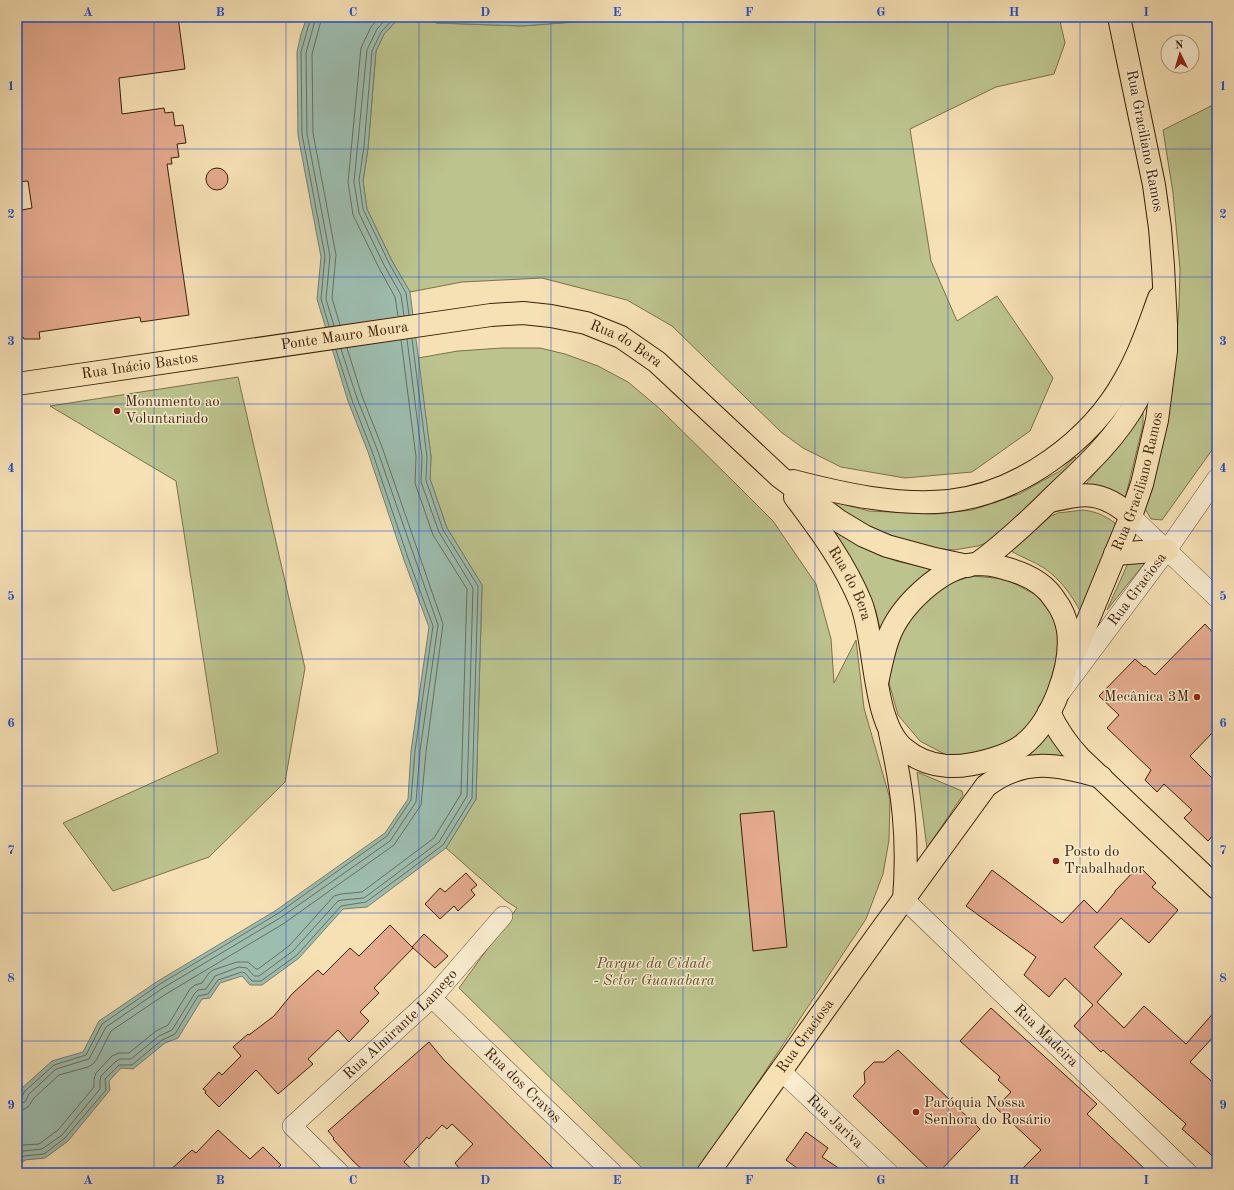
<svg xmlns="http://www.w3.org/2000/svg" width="1234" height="1190" viewBox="0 0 1234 1190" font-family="'Old Standard TT',serif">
<rect width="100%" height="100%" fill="#f6e1b5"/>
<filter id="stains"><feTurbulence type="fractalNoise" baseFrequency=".005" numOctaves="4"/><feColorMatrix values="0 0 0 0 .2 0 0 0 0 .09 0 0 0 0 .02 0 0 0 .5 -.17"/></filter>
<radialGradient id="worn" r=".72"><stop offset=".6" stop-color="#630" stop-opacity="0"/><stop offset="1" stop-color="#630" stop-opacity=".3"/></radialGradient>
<path fill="#bcc38d" stroke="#7c714a" d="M403,17h18l16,6 85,3 77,-6 13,-3h447l6,26 -11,31 -58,13 -86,42 21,132 26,60 40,-25 56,82 -23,53 -58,41 -67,6 -64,-11 -38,-19 -22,-16 -109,-106 -45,-26 -85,-22 -80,4 -52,10 -18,-31 -25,-52 -4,-28 5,-33 8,-97 8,-17 13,-14z
M1217,103v340l-55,77 -11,-1 -7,-12 33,-173 2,-28 1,-37 -7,-76 -10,-63z
M502,348h38l25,6 33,12 30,16 31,26 80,79 34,34 43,63 15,55 3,44 22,-43 8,68 26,91 -1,41 -6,34 -17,45 -168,254h-51l-188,-185 58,-80 -11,-7 -60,-53 30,-49 6,-214 -35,-57 -17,-49 1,-22 -13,-99 40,-7z
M238,377l67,291 -20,114 -76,75 -96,34 -50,-68 155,-70 -42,-272 -126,-75z
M1143,408v17l-19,78 -41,-15 41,-51z
M1075,457l5,6 -86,77 -16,6 -24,4 -28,-2 -55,-20 -36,-20 -7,-8 41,11 66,3 37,-4 47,-16 41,-23z
M1083,510c14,2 21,5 32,13l1,5 -35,85c-9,-18 -21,-34 -37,-45 -11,-7 -23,-11 -33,-17l40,-35 7,-3z
M823,519l39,28 34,14 40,9 -55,61 -10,-25z
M1151,555l-44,55 22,-49z
M972,576l34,3 30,16 21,25 4,27 -2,33 -24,44 -26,21 -32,10 -29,1 -28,-15 -22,-26 -9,-32 3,-33 24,-43 24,-21z
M1047,732l23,28 -42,-5z
M917,772l45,19 1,4 -36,53z"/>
<path fill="#9dbdaf" stroke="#767e6c" d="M307,17h96l-6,3 -13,14 -8,17 -8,97 -5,33 4,28 25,52 18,31 21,165 -1,22 17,49 35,57 -6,214 -30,49 -79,59 -24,2 -44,49 -37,27h-12l-8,-9 -22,7 -10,15 -8,1 -24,39 -13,5 -32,26 -12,-1 -12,13 1,9 -42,51 -23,17 -20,2 -8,6v-66l4,-11 31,-28 31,-9 16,-31 59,-40 117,-70 110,-78 23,-34 3,-48 18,-124 -25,-67 -36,-108 -20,-51 -31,-102 4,-42 -23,-122 -1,-83 4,-18z
M421,17h191l-13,3 -77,6 -85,-3z"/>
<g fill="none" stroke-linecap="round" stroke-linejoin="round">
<path stroke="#6c6e5b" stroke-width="1" d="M311,17l-10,35 1,82 23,122 -4,43 8,27
M316,17l-10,36 1,81 23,122 -4,43 8,27
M322,17l-10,37 1,79 23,122 -4,43 8,27
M380,17l-9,10 -10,21 -13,134 5,33 26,53 16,29 3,19
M388,17l-11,12 -10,21 -13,132 5,31 25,52 17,30 3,21
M395,17l-14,15 -9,19 -8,96 -5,33 4,29 26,54 17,30 3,22
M433,17l6,2 83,3 68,-5
M17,1099l4,-1 4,-7 29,-26 32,-10 16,-31 58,-40 117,-70 110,-78 24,-36 4,-49 18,-125 -25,-68 -36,-107 -20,-51 -16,-50
M17,1104l8,-2 4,-8 27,-25 33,-10 17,-32 57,-39 117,-70 110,-77 26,-39 4,-51 18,-126 -61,-176 -20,-51 -16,-49
M17,1110h5l6,-3 6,-9 25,-23 29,-8 5,-3 4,-5 14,-28 55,-37 117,-70 111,-79 27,-40 5,-53 17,-128 -61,-177 -20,-51 -15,-48
M17,1147l7,-2 15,-1 19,-14 36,-43v-8l2,-6 16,-17 7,-3h10l27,-22 12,-6 22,-36 5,-4 7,-2 7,-10 4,-3 24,-8h11l8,7h2l31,-23 45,-50 7,-2 21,-2 72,-54 27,-44 6,-205 -34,-54 -18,-52 1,-26 -15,-117
M17,1154l6,-3 19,-2 20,-14 38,-46v-8l1,-5 14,-14 5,-3h11l28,-23 13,-6 23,-37 3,-3 8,-1 9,-13 24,-9 8,1 7,8h5l34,-25 45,-50 4,-1 22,-2 75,-56 28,-46 6,-208 -34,-56 -18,-50 1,-25 -15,-118
M17,1161l7,-5 20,-2 21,-16 41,-48 -1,-11 14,-14h13l30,-25 13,-6 23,-38 10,-2 10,-14 24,-8 3,1 7,8h9l36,-26 44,-49 25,-4 77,-57 29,-47 6,-212 -35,-56 -17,-50 1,-23 -15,-118"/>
</g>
<path fill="#e5ab8f" stroke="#3c1f07" d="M17,17h161l7,52 -66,9 3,36 42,-6 1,5 8,-1 2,14 8,-1 3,18 -9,1 2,13 -8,1 1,6h-5l22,151 -48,7 -1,-5 -101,15 1,7h-16l-1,-2 -6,1v-127l15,-3 -4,-27 -11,1z
M206 179a11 11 0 1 1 22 0a11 11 0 1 1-22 0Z
M1205,624l12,13v91l-27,28 27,27v48l-9,10 -24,-23 8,-8 -28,-26 -7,8 -12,-12 6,-10 -44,-42 12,-13 -20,-19 36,-37 9,8 1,-1 10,9z
M774,811l13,136 -34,4 -13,-137z
M1139,866l17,17 -4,4 26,23 -29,33 -28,-25 -27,29 28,27 -25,28 27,26 20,-22 42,38 31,-35v24l-27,29 27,24v74l-35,-31 4,-5 -83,-74 -2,2 -27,-26 19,-21 -28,-27 -16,19 -25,-22 12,-18 -70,-51 26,-36 70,53 22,-23 13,13 18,-21v-1z
M466,873l11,12 -6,5 4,5 -17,16 -4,-5 -14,13 -15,-15 15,-16 5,4z
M390,925l23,23 -39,40 5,5 -19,19 9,9 -20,21 -11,-12 -30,29 5,5 -35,30 -22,-24 -37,37 -14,-14 1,-2 -3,-2 16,-17 3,3 19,-19 -8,-9 15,-13 1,1 25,-19 18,-22 26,-24 5,5 27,-27 9,8z
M424,934l24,22 -13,12 -23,-21z
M991,1008l106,96 -10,10 62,59h-131l23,-23 -45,-42 15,-16 -13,-12 2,-3 -40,-36z
M429,1042l15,18 114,113h-95l-8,-10 18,-19 -21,-20 -5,5 -5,-4 -13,14 -2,-2 -23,25 12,11h-50l-13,-12 -20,-22 1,-1 -6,-7z
M898,1050l82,79 -42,44h-5l-80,-77 12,-13 -1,-11 10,-10h10z
M218,1130l32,29 13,-12 18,18 -8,8h-106l25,-23 4,3z
M806,1132l22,16 -6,9 24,16h-42l-18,-13z"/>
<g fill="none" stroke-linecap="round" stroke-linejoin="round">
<defs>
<g id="minor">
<path d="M1131,516l86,82"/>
<path id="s1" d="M1061,692l106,-142 50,-72"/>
<path id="s2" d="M904,899l284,274"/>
<path id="s3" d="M432,998l181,175"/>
<path id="s4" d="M781,1071l108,102"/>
<path id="s5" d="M340,1173l-48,-47 140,-128 71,-82"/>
</g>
<g id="major">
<path id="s6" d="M17,384l474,-69 32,-2 28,3 35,7 35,14 36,25 123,115 59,44 25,15 23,10 48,13 33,7"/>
<path d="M793,481c50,13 104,25 156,20 71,-8 142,-60 176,-122 15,-26 24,-54 34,-81"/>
<path id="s7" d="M795,497c25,33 50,67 66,106 15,38 11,118 42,145 27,23 58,21 90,11 10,-3 21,-7 30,-14 29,-23 50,-78 45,-115 -2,-11 -6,-21 -13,-30 -11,-18 -31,-27 -51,-32 -9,-3 -20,-4 -29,-4 -35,3 -76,43 -87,75 -5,14 -8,30 -11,44"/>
<path d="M1050,501c35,-8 51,-11 81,15"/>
<path d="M1115,554l52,-4"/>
<path d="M977,564c29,-21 53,-44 79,-70 30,-28 62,-58 81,-94 9,-18 16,-41 18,-61"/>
<path id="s8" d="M1072,659l59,-143 11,-32 15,-64 9,-69v-27l-3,-58 -3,-38 -6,-43 -35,-168"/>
<path d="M1049,712c8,18 17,31 31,46l137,130"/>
<path d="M890,733c13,58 19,106 14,166"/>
<path id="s9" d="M708,1173l169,-237 109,-150c39,-29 71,-22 115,-9"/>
</g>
</defs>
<use href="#minor" stroke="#6a5032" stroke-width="20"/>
<use href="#major" stroke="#3c1f07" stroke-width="24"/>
<use href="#minor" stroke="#f9eccf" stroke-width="19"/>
<use href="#major" stroke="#f6e1b5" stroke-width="22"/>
</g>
<path fill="none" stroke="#1d4ed8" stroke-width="1" stroke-opacity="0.55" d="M154,17v1156M286,17v1156M419,17v1156M551,17v1156M683,17v1156M815,17v1156M948,17v1156M1080,17v1156M17,149h1200M17,277h1200M17,404h1200M17,531h1200M17,659h1200M17,786h1200M17,913h1200M17,1041h1200"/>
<g fill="#8f2418" stroke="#f9eccf" stroke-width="1.5">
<circle cx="117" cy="411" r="4"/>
<circle cx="1197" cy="697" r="4"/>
<circle cx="1056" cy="861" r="4"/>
<circle cx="916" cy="1112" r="4"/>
</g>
<g text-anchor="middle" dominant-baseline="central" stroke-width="3" stroke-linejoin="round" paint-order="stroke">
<g font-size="15" fill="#3c1f07" stroke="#f9eccf">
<text transform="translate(1144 141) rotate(79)">Rua Graciliano Ramos</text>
<text stroke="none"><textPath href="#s6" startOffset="331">Ponte Mauro Moura</textPath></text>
<text stroke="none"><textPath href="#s6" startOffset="620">Rua do Bera</textPath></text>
<text stroke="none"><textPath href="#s6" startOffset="124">Rua Inácio Bastos</textPath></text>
<text stroke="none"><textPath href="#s8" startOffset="190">Rua Graciliano Ramos</textPath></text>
<text stroke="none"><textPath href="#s7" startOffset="103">Rua do Bera</textPath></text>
<text stroke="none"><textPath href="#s1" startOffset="128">Rua Graciosa</textPath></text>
<text stroke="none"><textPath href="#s5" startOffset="216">Rua Almirante Lamego</textPath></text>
<text stroke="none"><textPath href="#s9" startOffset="168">Rua Graciosa</textPath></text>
<text stroke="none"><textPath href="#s2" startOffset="197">Rua Madeira</textPath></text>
<text stroke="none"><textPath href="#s3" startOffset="126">Rua dos Cravos</textPath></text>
<text stroke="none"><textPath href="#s4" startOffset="74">Rua Jariva</textPath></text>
</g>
<g font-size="15" fill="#3c1f07" stroke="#f9eccf" text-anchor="start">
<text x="125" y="402">Monumento ao<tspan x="125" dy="17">Voluntariado</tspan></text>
<text x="1189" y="697" text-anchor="end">Mecânica 3M</text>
<text x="1064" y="852">Posto do<tspan x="1064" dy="17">Trabalhador</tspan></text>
<text x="924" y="1103">Paróquia Nossa<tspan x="924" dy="17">Senhora do Rosário</tspan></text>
</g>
<g font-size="15" font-style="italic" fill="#62502f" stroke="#f9eccf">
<text x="654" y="964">Parque da Cidade<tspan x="654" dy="17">- Setor Guanabara</tspan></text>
</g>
</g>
<rect width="1234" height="1190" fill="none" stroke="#f6e1b5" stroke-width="44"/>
<g transform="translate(1180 54) rotate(355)"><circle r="19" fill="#f9eccf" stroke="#ad9a7f"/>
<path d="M0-3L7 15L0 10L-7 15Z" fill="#8f2418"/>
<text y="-6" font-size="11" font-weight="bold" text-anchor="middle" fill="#3c1f07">N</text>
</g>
<rect x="22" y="22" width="1190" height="1146" fill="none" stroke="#1d4ed8" stroke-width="1.5"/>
<g font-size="13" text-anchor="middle" font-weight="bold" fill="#1d4ed8">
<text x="88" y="16">A</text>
<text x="220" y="16">B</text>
<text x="353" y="16">C</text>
<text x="485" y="16">D</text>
<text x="617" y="16">E</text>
<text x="749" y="16">F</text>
<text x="881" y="16">G</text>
<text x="1014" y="16">H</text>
<text x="1146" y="16">I</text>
<text x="11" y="90">1</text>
<text x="1223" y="90">1</text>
<text x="11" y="218">2</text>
<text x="1223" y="218">2</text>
<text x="11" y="345">3</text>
<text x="1223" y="345">3</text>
<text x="11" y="472">4</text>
<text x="1223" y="472">4</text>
<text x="11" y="600">5</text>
<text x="1223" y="600">5</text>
<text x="11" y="727">6</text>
<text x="1223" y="727">6</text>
<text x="11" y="854">7</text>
<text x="1223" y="854">7</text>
<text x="11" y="982">8</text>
<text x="1223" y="982">8</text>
<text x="11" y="1109">9</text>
<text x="1223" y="1109">9</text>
<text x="88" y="1184">A</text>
<text x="220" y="1184">B</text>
<text x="353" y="1184">C</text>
<text x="485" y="1184">D</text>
<text x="617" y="1184">E</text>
<text x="749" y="1184">F</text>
<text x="881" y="1184">G</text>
<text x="1014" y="1184">H</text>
<text x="1146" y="1184">I</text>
</g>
<rect width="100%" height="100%" filter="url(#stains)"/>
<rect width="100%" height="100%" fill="url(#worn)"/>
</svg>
